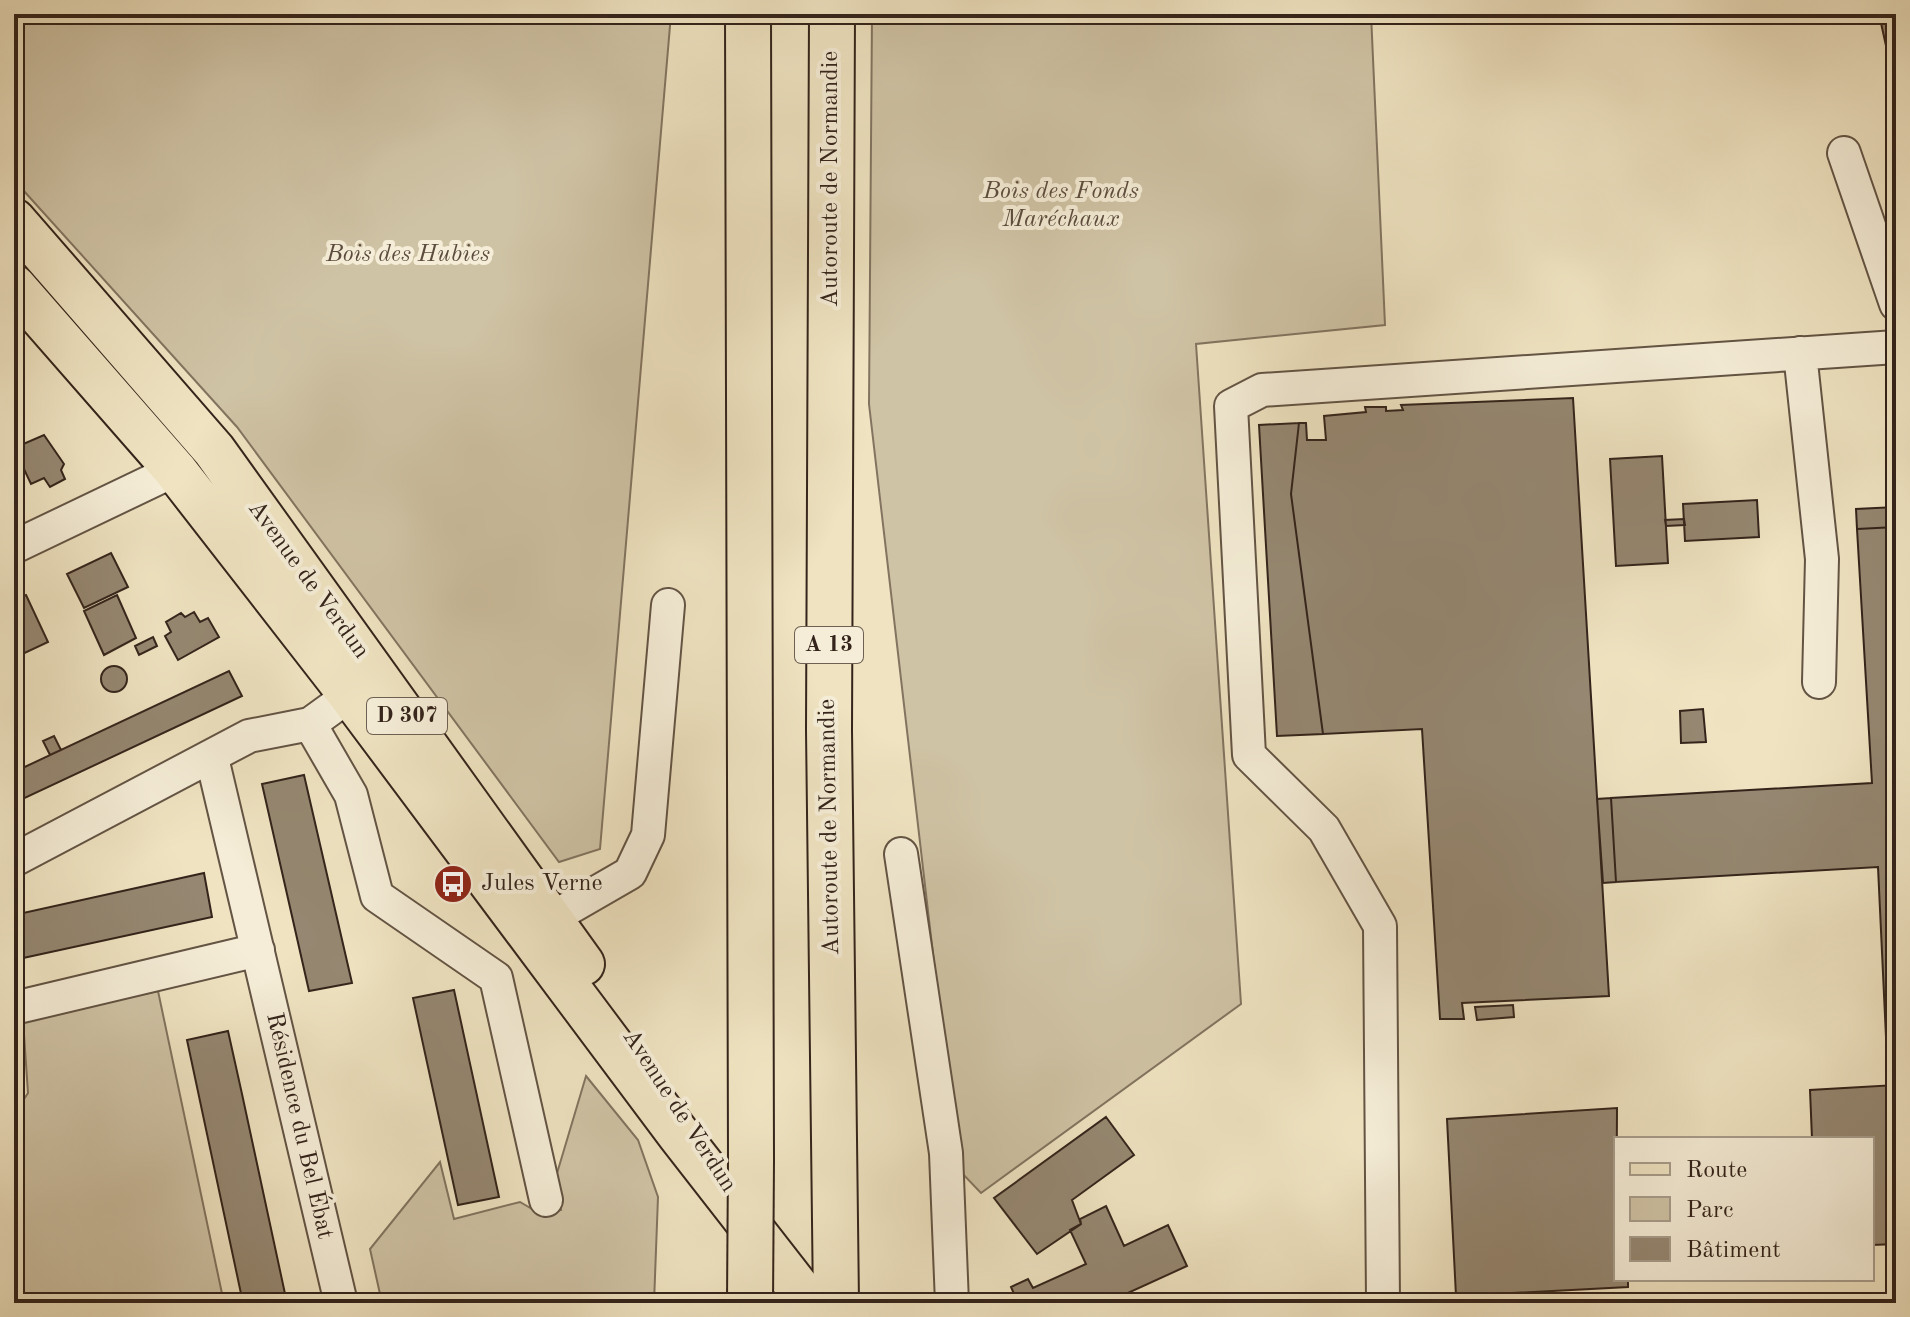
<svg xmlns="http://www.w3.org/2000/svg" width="1910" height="1317" viewBox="0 0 1910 1317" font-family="'Old Standard TT',serif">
<rect width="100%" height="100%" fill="#efe3c1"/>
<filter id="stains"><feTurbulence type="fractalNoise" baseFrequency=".0025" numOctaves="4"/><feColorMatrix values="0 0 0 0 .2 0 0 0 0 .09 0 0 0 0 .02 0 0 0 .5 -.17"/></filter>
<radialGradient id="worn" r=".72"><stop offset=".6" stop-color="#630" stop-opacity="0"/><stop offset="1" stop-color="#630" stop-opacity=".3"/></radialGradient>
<path fill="#cfc3a5" stroke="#827460" stroke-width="2" d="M14,14h657l-71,835 -41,13 -322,-435 -223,-247z
M872,14h499l14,311 -189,19 45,660 -260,189 -23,-24 -89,-765z
M158,991l66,312h-210v-189l14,-21 -5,-73z
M586,1076l52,64 20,57 -4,106h-272l-12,-54 70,-87 14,57 66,-17 19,11 22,-3 -6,-30z"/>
<path fill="#958771" stroke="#34241b" stroke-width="2" d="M1879,14h17v77z
M1573,398l36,598 -147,7 2,16h-24l-18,-290 -99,5 -32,-240 8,-71h7l1,17h19l-2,-24 42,-4 -1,-5h21v4l17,-1 -2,-5z
M1299,423l-8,71 32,240 -46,2 -18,-311z
M44,435l20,29 -3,6 4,9 -15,8 -6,-9 -13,6 -17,-36z
M1662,456l6,107 -52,3 -6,-107z
M1757,500l2,37 -74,4 -2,-37z
M1896,507v20l-39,2 -1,-20z
M1684,519l1,6 -19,1 -1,-6z
M1896,527v509l-10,1 -8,-170 -262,15 -5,-84 261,-15 -15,-254z
M111,553l17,34 -44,21 -17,-34z
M26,595l22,47 -34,16v-58z
M117,595l19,43 -32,17 -20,-44z
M194,612l6,10 8,-4 11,19 -41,23 -13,-24 6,-4 -5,-10 15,-9 4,4z
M153,637l4,9 -18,9 -4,-9z
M101 679a13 13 0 1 1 26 0a13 13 0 1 1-26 0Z
M229,671l13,25 -228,107v-31z
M1703,709l3,33 -25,1 -1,-32z
M54,736l7,14 -11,5 -7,-14z
M304,775l48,208 -43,8 -47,-207z
M1611,798l5,84 -13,1 -6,-84z
M204,873l8,44 -198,43v-45z
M454,990l45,207 -41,8 -45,-207z
M1513,1005l1,12 -37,3 -2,-13z
M228,1031l14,63 45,209h-44l-56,-263z
M1896,1085v159l-24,1v-106h-60l-2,-49z
M1617,1108l-1,171h12v8l-172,9 -9,-177z
M1106,1117l28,38 -62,45 9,24 -44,30 -43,-56z
M1106,1206l18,40 44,-21 19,41 -81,37h-88l-7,-16 17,-8 5,9 53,-24 -16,-34 11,-6 -1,-5z
M1493,1294l1,9h-15v-8z"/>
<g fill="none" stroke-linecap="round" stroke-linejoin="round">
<defs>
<path id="minor" d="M1844,153l52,151
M1800,353l22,206 -3,123
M14,547l161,-77
M310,724l41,71 26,101 119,82 50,222
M212,758l129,545
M901,854l45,299 6,150
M14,860l235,-124 61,-12 40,-29
M552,918l78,-45 18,-38 20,-230
M14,1008l244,-58
M1383,1303l-3,-377 -56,-97 -75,-74 -18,-349 31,-16 634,-43"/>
<path id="major" d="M14,220l200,230 369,514
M14,286l161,184 175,225 329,440 131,168"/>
<path id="highway" d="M748,14l3,1146
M832,14l-3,716 7,573"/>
</defs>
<use href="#minor" stroke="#635444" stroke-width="36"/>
<use href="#major" stroke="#34241b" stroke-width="46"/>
<use href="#highway" stroke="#34241b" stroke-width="48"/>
<use href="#minor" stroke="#f5edd7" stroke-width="32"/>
<use href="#major" stroke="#efe3c1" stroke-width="42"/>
<use href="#highway" stroke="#efe3c1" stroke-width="44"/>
<defs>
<path id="highway-bridge" d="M750,1303l1,-143"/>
</defs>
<use href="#highway-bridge" stroke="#34241b" stroke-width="48" stroke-linecap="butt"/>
<use href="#highway-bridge" stroke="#efe3c1" stroke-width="44"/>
</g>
<defs>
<symbol id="bus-disc" viewBox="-11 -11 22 22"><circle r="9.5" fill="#8f2418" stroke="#f5edd7"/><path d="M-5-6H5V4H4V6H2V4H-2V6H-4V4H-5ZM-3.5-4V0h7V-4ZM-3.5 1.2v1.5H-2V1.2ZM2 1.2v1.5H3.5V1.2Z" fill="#fff"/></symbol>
</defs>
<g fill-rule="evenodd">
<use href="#bus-disc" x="431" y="862" width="44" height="44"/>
</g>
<g text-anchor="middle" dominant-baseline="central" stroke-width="8" stroke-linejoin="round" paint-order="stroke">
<g fill="#f5edd7" stroke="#6e6053" stroke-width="2">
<rect x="795" y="627" width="68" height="36" rx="6"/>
<rect x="367" y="698" width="80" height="36" rx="6"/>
</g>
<g font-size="22" font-weight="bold" fill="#34241b">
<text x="829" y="645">A 13</text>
<text x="407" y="716">D 307</text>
</g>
<g font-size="24" fill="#34241b" stroke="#f5edd7">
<text transform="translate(831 179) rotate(-90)">Autoroute de Normandie</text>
<text transform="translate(308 580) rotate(54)">Avenue de Verdun</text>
<text transform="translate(830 827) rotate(-91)">Autoroute de Normandie</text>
<text transform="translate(679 1111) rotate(57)">Avenue de Verdun</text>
<text transform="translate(299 1126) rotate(77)">Résidence du Bel Ébat</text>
</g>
<g font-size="24" font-style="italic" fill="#5b4c3e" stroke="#f5edd7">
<text x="1061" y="192">Bois des Fonds<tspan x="1061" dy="28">Maréchaux</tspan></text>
<text x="408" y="255">Bois des Hubies</text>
</g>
<g font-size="24" fill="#34241b" stroke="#f5edd7" text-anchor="start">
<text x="481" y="884">Jules Verne</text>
</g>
</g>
<rect width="1910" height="1317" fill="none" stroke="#efe3c1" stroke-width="48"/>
<rect x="16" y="16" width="1878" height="1285" fill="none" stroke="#34241b" stroke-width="4"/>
<rect x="24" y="24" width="1862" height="1269" fill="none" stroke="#34241b" stroke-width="2"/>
<rect x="1614" y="1137" width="260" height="144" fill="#f5edd7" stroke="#a89d8c" stroke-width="2"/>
<rect x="1630" y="1163" width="40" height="12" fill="#efe3c1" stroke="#a89d8c" stroke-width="2"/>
<text x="1686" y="1177" font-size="24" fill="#34241b">Route</text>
<rect x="1630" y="1197" width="40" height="24" fill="#cfc3a5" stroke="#a89d8c" stroke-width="2"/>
<text x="1686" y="1217" font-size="24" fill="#34241b">Parc</text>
<rect x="1630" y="1237" width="40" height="24" fill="#958771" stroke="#a89d8c" stroke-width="2"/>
<text x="1686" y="1257" font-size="24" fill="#34241b">Bâtiment</text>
<rect width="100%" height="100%" filter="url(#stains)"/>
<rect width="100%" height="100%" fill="url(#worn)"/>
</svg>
